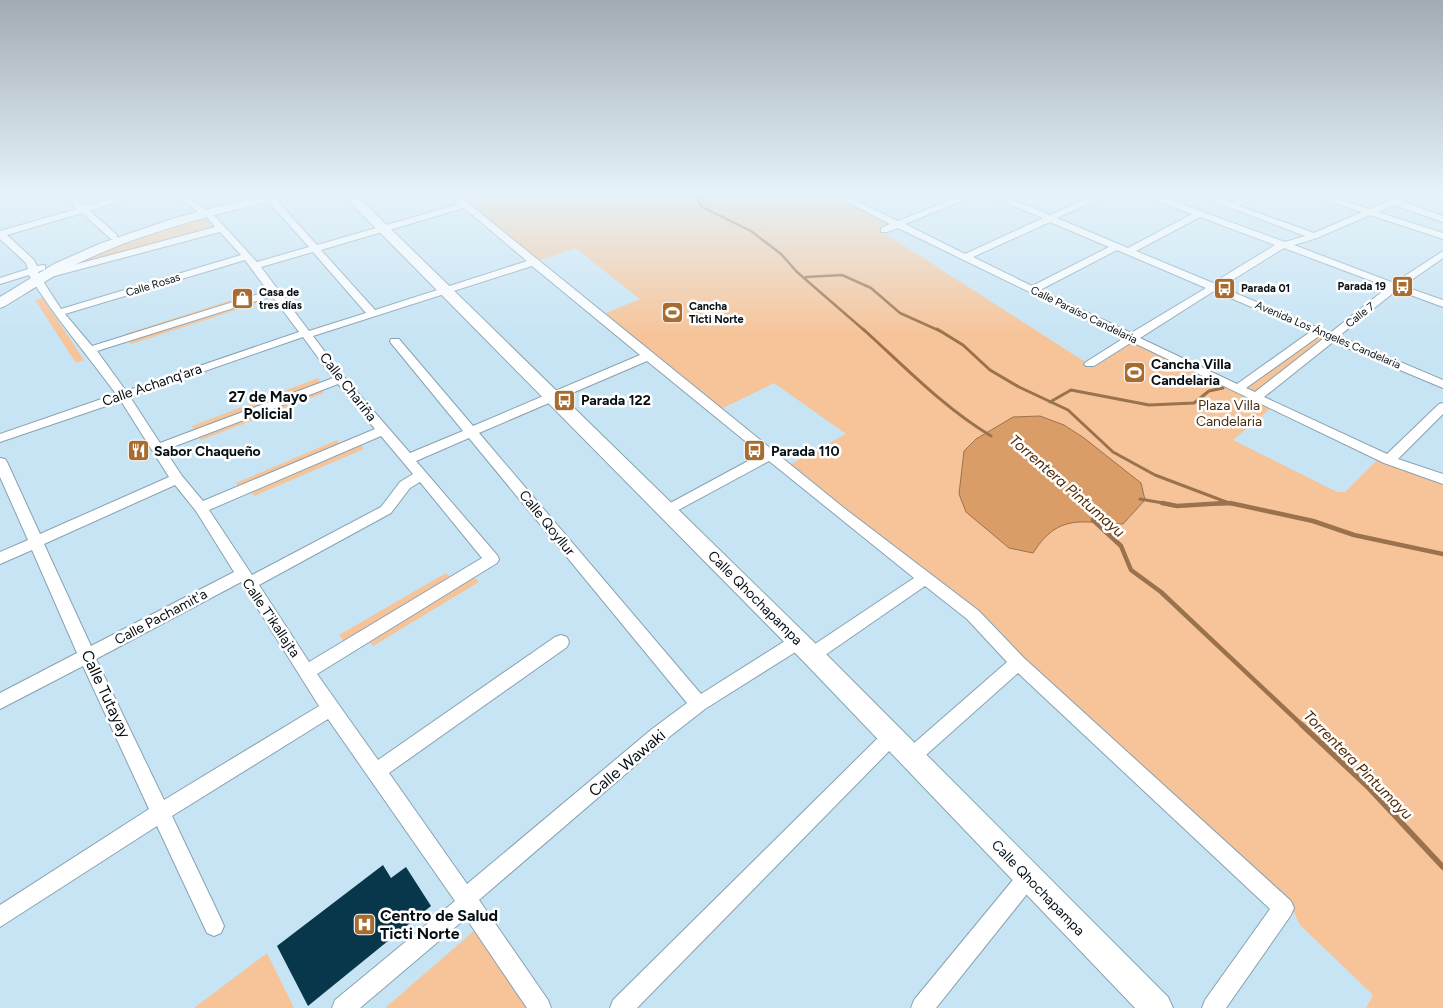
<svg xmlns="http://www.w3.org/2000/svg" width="1443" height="1008" viewBox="0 0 1443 1008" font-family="Figtree,sans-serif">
<rect width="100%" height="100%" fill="#c7e4f4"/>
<path fill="#f7c499" d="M458,194h373l60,30 -13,5 215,138 41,-25 137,66 -38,32 104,52h8l32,-32 66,23v525h-77l7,-13 -73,-70 -14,-29 -364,-325 -131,-107 55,-30 -72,-51 -53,26 -117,-95 36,-15 -65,-51 -37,13z
M202,218l7,1 7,8 -149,41 12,-8 77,-29z
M250,294l2,2 -126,41 -1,-3z
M43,298l41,62 -8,3 -41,-63z
M256,300l2,3 -127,41 -2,-3z
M1319,334l7,3 -71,55 -8,-2 -2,-3z
M318,378l3,4 -127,48 -2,-4z
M321,389l3,4 -123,47 -3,-4z
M337,440l3,4 -101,43 -3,-4z
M361,445l3,4 -110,47 -3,-5z
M446,573l5,5 -107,63 -5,-6z
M474,577l5,5 -106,64 -5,-6z
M474,931l53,77h-142z
M267,953l27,55h-100z"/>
<path fill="#da9d67" stroke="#9a724e" d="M1040,416l24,9 20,13 57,45 4,17 -22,24c-41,-1 -64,-12 -90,29l-24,-5 -43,-36 -7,-18 5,-43 12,-12 37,-22z"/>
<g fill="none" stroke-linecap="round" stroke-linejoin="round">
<path stroke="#9a724e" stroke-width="2.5" d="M695,194l7,13 49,24 30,23 16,18 68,59
M698,197l23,-3
M806,277l36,-2 29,13 29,25 40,18"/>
<path stroke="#9a724e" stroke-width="3" d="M863,329c41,37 81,79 128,107
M937,329l26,16 27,25 29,17 49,23 45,42 42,23 74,28
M1050,402l21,-12 78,15 45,-2 15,-12 14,-3
M1140,499l29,5
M1203,504h33"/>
<path stroke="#9a724e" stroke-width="4.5" d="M1162,503l15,3 48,-3
M1230,503l83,18 41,14 89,19
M1093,520l28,26 10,24 30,22 142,134"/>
<path stroke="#9a724e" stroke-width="5.5" d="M1302,725l67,63 74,79"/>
</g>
<path fill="#08374c" d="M383,865l8,13 15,-11 25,39 -123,100 -31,-60z"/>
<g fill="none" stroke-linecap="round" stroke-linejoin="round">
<defs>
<path id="street" d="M62,194h8l15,12 43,-12h12l-50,17 27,24v4h-6l-29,-26 -75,22 27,25 3,6 8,-1v4l-7,3 1,3 22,34 180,-54 -21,-23 -173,46 -5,-3 2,-2 171,-46 -12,-15h-5l-22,-18h9l19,14 1,3h5l47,51 52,-15 -43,-48v-4h6l45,50 142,-41 -11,-10h9l387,314 135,103 45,47 267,243 3,7 -3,7 -65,93h-24l3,-8 65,-91 -252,-236 -101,90 -6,2 -6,-2 -3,-6 3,-6 102,-89 -40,-43 -42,-33 -107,74 -6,2 -6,-2 -2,-5 2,-5 108,-72 -145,-117 -98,53h-10l-2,-3 2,-3 100,-54 -114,-93 -168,72 222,261 92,-58 6,-2 6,2 2,5 -2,5 -100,63 -41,32 -185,159 69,100 3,8h-24l-61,-90 -106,90h-28l3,-8 120,-99 -127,-182 -156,97 49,103 3,7 -3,7 -7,3 -7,-3 -50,-107 -157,101v-22l149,-96 -66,-143 -83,43v-16l77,-40 -45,-103 -32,14v-12l28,-12 -28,-63v-19l5,1 2,3 33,72 129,-57 -48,-76 -121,41v-8l116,-40c-29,-40 -62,-77 -87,-119l-29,9v-6l28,-9 -2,-6 -26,-24v-8l77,-22zM464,208l63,53 -152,49 -54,-60zM313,252l53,61 -57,18 -48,-64zM245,260l23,31 -176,55 -27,-32zM532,266l108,89 -167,71 -74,-87h-8l-1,2 1,2 72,88 -53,22 -66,-76 -31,-41zM272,296l27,36 -173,59 -29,-40zM303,337l30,41 -173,65 -30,-46zM338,384l37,45 -172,72 -21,-25 -17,-26zM381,436l32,38 -13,8 -19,25 -129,68 -43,-65zM469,438l218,265 -35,26 -185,155 -78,-111 178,-126 2,-5 -2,-5 -6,-2 -6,2 -177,123 -61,-86 180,-111 2,-4 -2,-4 -81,-94zM420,482l62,76 -173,104 -50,-77 132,-72 19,-25zM175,485l21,26 38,61 -143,74 -47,-102zM241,582l78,124 -155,94 -68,-141z
M832,194h10l56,27 67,-27h10l-1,2 -69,28 60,30 78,-36 -54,-22 -1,-2h10l52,21 47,-21h10l-1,2 -49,22 71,30 64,-34 -48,-18 -1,-2h11l131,48 20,-6 -111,-42h11l26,9 18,-9h9l-19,12 75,27 48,-21 -49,-16 -1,-2h11l46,15 36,-15h10l-1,2 -13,5 42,15v6l-49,-17 -16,7 65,21v6l-73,-24 -53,23 -23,7 100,38 49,-32v7l-40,28 40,14v7l-46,-17 -58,46 104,44v8l-110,-46 -69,55 123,57 52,-50 4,-1v11l-45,45 45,15v10l-59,-21 -252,-121 -38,24h-8l-2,-2 2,-2 38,-24 -226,-110 -11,4h-6v-4l9,-4zM1200,217l75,28 -62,38 -77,-32zM1050,222l59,25 -77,39 -59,-29zM1284,248l104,39 -58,46 -109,-46zM1117,250l89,38 -75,45 -91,-43zM1214,291l96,41 -73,52 -97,-46zM1319,336l5,2 -69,54 -9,-4z
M892,728l6,2 3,6 -3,6 -261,266h-27l3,-8 273,-270z
M1028,867l7,3 3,7 -3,7 -99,124h-25l3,-8 107,-130z"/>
<path id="secondary" d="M268,194h20l-2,3c-68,17 -137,33 -201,63 -28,13 -54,30 -80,46l-5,2v-11l54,-33 45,-20 76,-26z
M342,194h13l465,454 348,349 5,11h-38l-331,-346z"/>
</defs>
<use href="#street" stroke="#88a2b2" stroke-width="2"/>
<use href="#secondary" stroke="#88a2b2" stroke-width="2"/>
<use href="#street" fill="#fff" fill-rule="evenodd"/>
<use href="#secondary" fill="#fff" fill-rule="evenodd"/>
</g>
<linearGradient id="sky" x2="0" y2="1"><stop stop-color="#a2abb4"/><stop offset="0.58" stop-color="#e6f3fa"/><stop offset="1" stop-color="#e6f3fa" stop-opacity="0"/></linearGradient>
<rect width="1443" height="335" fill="url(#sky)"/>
<defs>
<symbol id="bus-square" viewBox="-11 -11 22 22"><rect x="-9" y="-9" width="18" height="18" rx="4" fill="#a96c30" stroke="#fff"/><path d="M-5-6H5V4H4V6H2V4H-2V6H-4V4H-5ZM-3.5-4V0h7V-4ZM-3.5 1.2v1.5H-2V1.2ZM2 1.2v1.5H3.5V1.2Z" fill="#fff"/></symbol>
<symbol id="shop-square" viewBox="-11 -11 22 22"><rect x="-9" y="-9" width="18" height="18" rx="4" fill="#a96c30" stroke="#fff"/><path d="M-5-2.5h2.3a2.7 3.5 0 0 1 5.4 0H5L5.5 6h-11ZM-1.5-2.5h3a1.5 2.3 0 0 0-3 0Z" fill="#fff"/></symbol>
<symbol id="stadium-square" viewBox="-11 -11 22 22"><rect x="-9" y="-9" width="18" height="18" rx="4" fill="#a96c30" stroke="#fff"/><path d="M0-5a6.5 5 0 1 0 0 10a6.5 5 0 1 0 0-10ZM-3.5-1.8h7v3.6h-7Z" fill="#fff"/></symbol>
<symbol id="restaurant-square" viewBox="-11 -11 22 22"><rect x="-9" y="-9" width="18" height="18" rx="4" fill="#a96c30" stroke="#fff"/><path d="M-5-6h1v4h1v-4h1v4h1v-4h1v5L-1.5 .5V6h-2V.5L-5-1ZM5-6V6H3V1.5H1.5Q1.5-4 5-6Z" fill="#fff"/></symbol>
<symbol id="hospital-square" viewBox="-11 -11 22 22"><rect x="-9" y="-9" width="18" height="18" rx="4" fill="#a96c30" stroke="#fff"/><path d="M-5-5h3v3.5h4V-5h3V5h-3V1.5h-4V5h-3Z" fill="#fff"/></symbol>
</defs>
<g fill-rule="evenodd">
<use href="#bus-square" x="1390" y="274" width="25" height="25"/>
<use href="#bus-square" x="1212" y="276" width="25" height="25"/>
<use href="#shop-square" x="230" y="286" width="25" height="25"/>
<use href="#stadium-square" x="660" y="300" width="25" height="25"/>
<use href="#stadium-square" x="1122" y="360" width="25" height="25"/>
<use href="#bus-square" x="552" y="388" width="25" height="25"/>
<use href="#restaurant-square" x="126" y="438" width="25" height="25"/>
<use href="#bus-square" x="742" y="438" width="25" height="25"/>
<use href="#hospital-square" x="352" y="912" width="25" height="25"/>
</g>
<g text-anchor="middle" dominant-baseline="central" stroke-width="5" stroke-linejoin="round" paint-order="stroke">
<g font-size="11" fill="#060f14" stroke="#fff">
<text transform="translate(153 285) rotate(-17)">Calle Rosas</text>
<text transform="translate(1084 315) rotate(26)">Calle Paraíso Candelaria</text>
<text transform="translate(1360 315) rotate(-38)">Calle 7</text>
<text transform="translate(1328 335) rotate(23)">Avenida Los Ángeles Candelaria</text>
</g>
<g font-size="11" font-weight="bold" fill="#060f14" stroke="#fff" text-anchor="start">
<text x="1386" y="286" text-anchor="end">Parada 19</text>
<text x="1241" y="288">Parada 01</text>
<text x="259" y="292">Casa de<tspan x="259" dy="13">tres días</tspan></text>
<text x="689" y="306">Cancha<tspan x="689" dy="13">Ticti Norte</tspan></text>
</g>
<g font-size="14" font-weight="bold" fill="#060f14" stroke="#fff" text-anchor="start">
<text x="1151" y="364">Cancha Villa<tspan x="1151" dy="16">Candelaria</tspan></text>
<text x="581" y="400">Parada 122</text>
<text x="154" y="451">Sabor Chaqueño</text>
<text x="771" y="451">Parada 110</text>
</g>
<g font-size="14" fill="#060f14" stroke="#fff">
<text transform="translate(152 385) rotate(-19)">Calle Achanq'ara</text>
<text transform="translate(348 387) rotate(52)">Calle Chariña</text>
<text transform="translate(547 523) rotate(51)">Calle Qoyllur</text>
<text transform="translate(755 598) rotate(45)">Calle Qhochapampa</text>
<text transform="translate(161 617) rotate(-28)">Calle Pachamit'a</text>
<text transform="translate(271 618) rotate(56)">Calle T'ikallajta</text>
<text transform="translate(1038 888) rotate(46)">Calle Qhochapampa</text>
</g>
<g font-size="14" fill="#472d15" stroke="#fff">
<text x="1229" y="405">Plaza Villa<tspan x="1229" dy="16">Candelaria</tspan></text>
</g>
<g font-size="15" font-weight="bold" fill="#060f14" stroke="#fff">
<text x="268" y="397">27 de Mayo<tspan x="268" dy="17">Policial</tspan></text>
</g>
<g font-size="15" font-style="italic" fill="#512900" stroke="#fff">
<text transform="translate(1067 486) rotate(41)">Torrentera Pintumayu</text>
<text transform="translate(1358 765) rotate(45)">Torrentera Pintumayu</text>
</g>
<g font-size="16" fill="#060f14" stroke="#fff">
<text transform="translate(106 694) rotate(65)">Calle Tutayay</text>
<text transform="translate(627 763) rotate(-40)">Calle Wawaki</text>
</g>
<g font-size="16" font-weight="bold" fill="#060f14" stroke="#fff" text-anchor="start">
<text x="380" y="915">Centro de Salud<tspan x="380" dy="18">Ticti Norte</tspan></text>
</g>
</g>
</svg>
